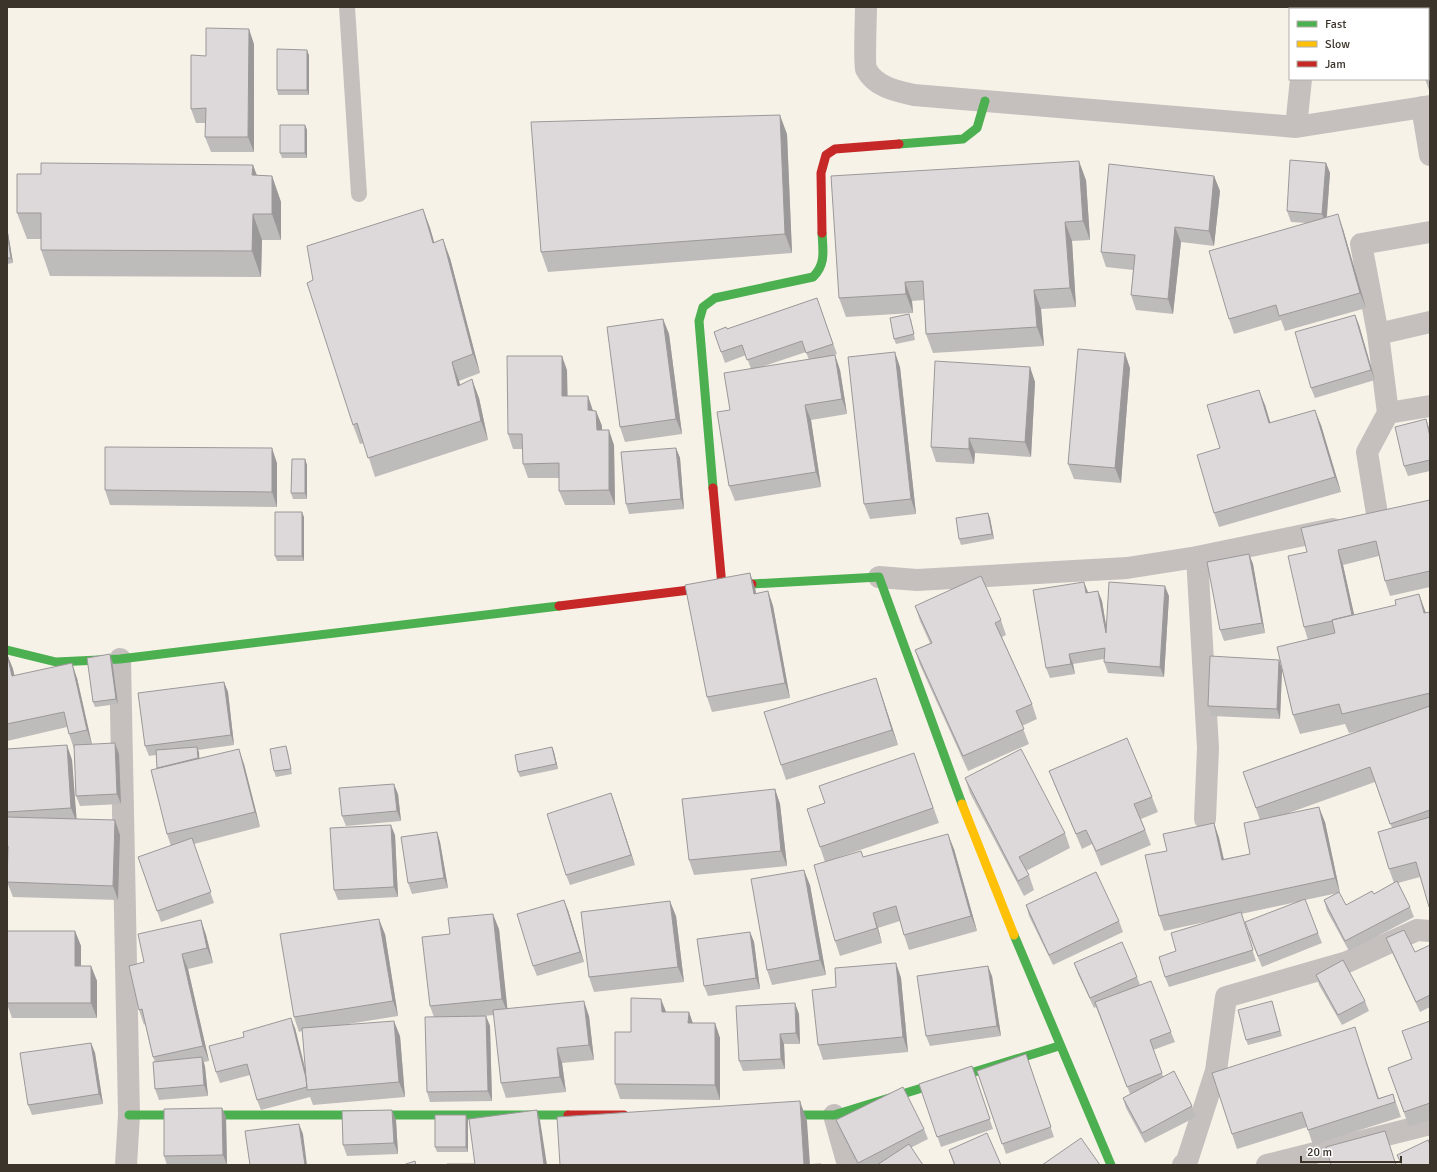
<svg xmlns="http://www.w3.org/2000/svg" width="1437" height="1172" viewBox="0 0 1437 1172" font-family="Signika,sans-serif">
<rect width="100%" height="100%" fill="#f7f2e8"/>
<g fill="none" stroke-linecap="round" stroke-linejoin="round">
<path stroke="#c5c0be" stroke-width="16" d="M347,7l12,187"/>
<path stroke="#c5c0be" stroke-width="22" d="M866,7c0,10 -2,56 0,62 9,18 30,22 48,26l382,32 134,-21
M1309,9v-2
M1422,107l8,48
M1296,127l5,-48
M1378,334l52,-12
M1388,413l42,-7
M1378,520l-11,-68 21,-39 -10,-79 -17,-90 69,-12
M1197,557l11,191 -3,71
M879,577l38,3 210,-12 70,-11 136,-28
M120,659l9,456 -3,50
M834,1115l14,50
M1183,1165l3,-1 30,-93 10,-74 121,-35 70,-32 13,1
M1267,1165l163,-41"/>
<path stroke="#4caf50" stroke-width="9" d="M899,144l64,-5 14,-11 8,-27
M713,488l-14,-167 4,-14 12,-9 98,-21c13,-13 10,-26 9,-44
M752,584l127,-7 83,227
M7,650l49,12 64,-3 439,-53
M1014,935l97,230
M129,1115h439
M774,1115h60l225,-69"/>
<path stroke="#ffc107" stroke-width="9" d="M962,804l52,131"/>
<path stroke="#c62828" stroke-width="9" d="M822,233l-1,-60 5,-18 9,-6 64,-5
M713,488l9,98
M559,606l163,-20 30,-2
M568,1115h56"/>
</g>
<path fill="#bebbbb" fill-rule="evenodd" d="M1430,7v86l-5,-14h3v-70z
M254,44v108h-43l-6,-15 1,-14h-10l-5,-14 15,-53z
M309,55v40h-31l-1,-5z
M305,125l2,5v28h-25l-2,-5z
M787,134l5,119 -244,19 -7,-20z
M1326,163l4,10 -3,44 16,12 23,79 -81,23 -4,-11 -47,14 -5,-15 78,-96 -16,-1 -4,-11z
M253,165l4,10 15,1 9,26v38h-19l-1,37 -211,-1 -9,-26v-11h-14l-10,-26 24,-39z
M1214,176l6,15 -6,55 -33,-4 -8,72 -37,-4 -5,-15 2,-25 -27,-3 -5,-15z
M1086,180l4,60 -18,1 4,66 -35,2 3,37 -111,7 -7,-19 -2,-34 -12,1 1,12 -67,4 -7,-19z
M423,209l7,19 4,14 16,16 30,115 -21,8 1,4 19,13 9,42 -113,37 -11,-34 -4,1 -7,-19z
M7,226l6,37 -6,1z
M817,298l20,56 -6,2 4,-1 5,15 7,44 -36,6 10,67 -86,14 -6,-15 1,-76 21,-41 -5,-14 -21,8 -11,-31 13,-3zM806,352l3,8 -51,8z
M1355,315l4,10 16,55 -60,18 -4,-10z
M663,319l6,15 13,100 -57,8 -5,-15z
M911,319l4,21 -19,4 -2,-5z
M900,367l16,147 -46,5 -6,-15z
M1030,367l5,15 -4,75 -56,-4 -1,11 -38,-2 -5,-15z
M1130,368l-9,115 -47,-4 -6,-15z
M567,370v26h21l5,15h3l6,15v4l12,15 1,60h-50l-6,-14v-13h-31l-5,-14 -1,-15h-9l-5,-15z
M1265,405l5,18 51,2 20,67 -122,35 -5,-14z
M1426,419l4,12v40l-22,5 -4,-10z
M676,448l4,10 4,51 -55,5 -3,-10z
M305,459l2,6v34h-14l-2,-6z
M277,463v44l-167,-2 -5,-15z
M1430,500v87l-40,9 -5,-15 -6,-25 -36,9 11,50 72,-2 4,-1v295l-10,-30 -22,6 12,24 4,10 -65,34 -22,-40 -3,-11 14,-7 -33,7 17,43 -60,24 -14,-34 49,-31 -56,12 15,47 -87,26 -4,-10 11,-26 43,-32 -55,12 -5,-15 8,-65 47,-28 5,15 5,21 26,-5 10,-34 -17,-48 115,-41 -9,2 -4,-9 -45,10 -7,-19 -11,-45 -2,49 -68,-3 -4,-10 71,-46 3,10 26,-30 -4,-13 3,-75zM1375,782l17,46 -3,41 5,14 -20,11 -28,11 -7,-12h1l-15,-71 -39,-8z
M988,513l2,5 4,21 -33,6 -2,-6z
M304,517v44h-27l-2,-5z
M1249,554l4,10 12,69 -41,8 -4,-11z
M755,588l1,6 12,-3 5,15 17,92 -78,14 -5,-15z
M1098,591l4,10 4,24 63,-29 -5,81 -56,-4 -4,-11v-3l-31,5 2,10 -25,4 -4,-10 42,-75z
M915,606l86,14 5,15 -4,2 30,67 5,15 -15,7 7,18 -61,27 -48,-106 -5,-15 15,-7 -10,-22z
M7,654l6,15 1,7 63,2 15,66 27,10 2,50 -41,2 -4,-10 -2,-47 -5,-15 -2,-7 -60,14z
M112,660l6,44 -23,3 -2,-5z
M224,682l4,10 6,53 -36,5 1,8 45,6 16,63 -66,17 20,59 -53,19 -23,-65 33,-11 -4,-12 -10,-66 -1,-13 -7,1 -4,-10z
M881,693l17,52 -112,35 -5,-15z
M67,745l5,15 4,59 44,16 -2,65 -105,-3 -6,-15 1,-21h-1v-112z
M286,746l2,6 4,22 -16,3 -2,-6z
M552,747l2,5 4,17 -38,8 -2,-5z
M914,753l25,70 -111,38 126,-12 23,82 -68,19 -5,-15 -4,-14 -22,7 4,15 -42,13 -5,-15 -10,-79 -5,-15z
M1049,771l103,26 6,15 -17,7 10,26 -50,21 -9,-22 -10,5 -27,-63z
M965,778l100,55 5,15 -44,23 3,4 5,15 -10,6 -54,-103z
M775,789l5,15 7,62 -93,9 -5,-15z
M611,793l24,72 -65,20 -4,-10z
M398,794l3,27 -55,5 -4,-10z
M437,832l3,10 8,46 -36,6 -4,-11z
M395,835l3,62 -60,3 -4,-10z
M810,885l16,90 -54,10 -5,-15z
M1026,905l93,16 4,11 -70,33 -24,-49z
M568,910l16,52 -47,14 -4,-10z
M676,916l8,66 -90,10 -5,-15z
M201,920l5,15 7,28 -25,6 21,92 -5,1 1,5 3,29 -49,4 -4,-11v-27l-2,-5 -8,-33 -1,1 -5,-15z
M499,929l8,80 82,7 5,44 -32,3 4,29 -60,6 -5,-15 -7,-68 -10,1h2l4,10 2,75 -62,1 -3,-10 7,-75 -4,-11 20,-72z
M7,931h68l6,15v20h10l6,15v37h-85l-5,-14z
M750,932l4,10 6,47 -52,7 -4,-10z
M385,934l13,82 -56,9 58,11 5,61 -92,8 -3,-8 -49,13 -4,-10 -7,-25 -30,8 -4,-11 79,-44 11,43 -4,-40 -3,1 -5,-15z
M1386,938l29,14 15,-7v62l-10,5 -30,-64z
M896,963l5,15 7,74 -85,8 -5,-15 18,-58z
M1074,963l63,14 3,8 31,47 4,10 -22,8 10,26 29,30 4,11 -51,26 -19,-35 -3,-10 7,-4 -34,-87 -2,1 -16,-34z
M1316,975l49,26 4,10 -27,14 -23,-40z
M992,976l9,60 -71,10 -4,-10z
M1272,1001l10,35 -34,9 -2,-5z
M689,1012l4,11h22l5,15v62l-100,-1 -5,-15 16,-52z
M799,1014l1,30h-16l1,25 -42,2 -4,-10z
M1430,1021v99l-21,7 -21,-59 24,-9z
M1360,1042l19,56 14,-4 8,23 -88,28 -6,-18 -70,22 -5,-15z
M91,1043l4,10 8,51 -71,11 -4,-10z
M1026,1054l28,83 -48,17 -29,-83z
M972,1066l21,63 -52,18 -22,-63z
M222,1108l4,10 1,47h-60l-3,-9z
M396,1120l2,34 -51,2 -4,-11z
M468,1120v32h-31l-2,-5z
M836,1120l88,9 4,10 -51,26h-20l-17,-34z
M949,1150l52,15h-47z"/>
<path fill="#9b9899" d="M249,29l5,15v108l-6,-15z
M307,50l2,5v40l-2,-5z
M780,115l7,19 5,119 -7,-19z
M305,125l2,5v28l-2,-5z
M1079,161l7,19 4,60 -7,-19z
M1326,163l4,10 -4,51 -4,-10z
M253,165l9,26 -10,-16z
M272,176l9,26v38l-9,-26z
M1214,176l6,15 -6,55 -5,-15z
M423,209l7,19 10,34 -7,-19z
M253,214l9,26 -1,37 -9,-26z
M1338,214l5,15 23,79 -6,-15z
M1065,222l7,19 4,66 -6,-19z
M7,226v1l6,36 -2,-5 -4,-26z
M1175,227l6,15 -8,72 -5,-15z
M443,239l7,19 30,115 -7,-19z
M905,282l7,19 1,12 -7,-19z
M1034,290l7,19 3,37 -7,-19z
M1355,315l4,10 16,55 -4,-10z
M663,319l6,15 13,100 -6,-15z
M895,352l5,15 16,147 -5,-15z
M1125,353l5,15 -9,115 -6,-15z
M835,355l5,15 7,44 -5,-15z
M562,356l5,14 1,41 -6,-15z
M452,362l7,19 6,24 -7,-19z
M1030,367l5,15 -4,75 -6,-15z
M472,379l7,19 9,42 -7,-19z
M1259,390l6,15 10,33 -6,-15z
M588,396l5,15 -5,-1z
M805,405l6,15 10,67 -5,-15z
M1315,410l6,15 20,67 -6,-15z
M596,411l6,15v19l-5,-15z
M1426,419l4,12v6z
M609,430l5,15 1,60 -6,-15z
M969,438l6,15 -1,11 -5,-15z
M272,448l5,15v44l-5,-15z
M676,448l4,10 4,51 -3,-10z
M305,459l2,6v34l-2,-6z
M302,512l2,5v44l-2,-5z
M988,513l2,5 4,21 -2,-5z
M1338,550l5,15 15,67 -5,-15z
M1249,554l4,10 12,69 -3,-10z
M750,573l5,15 4,21 -5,-15z
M1084,582l4,10 2,11 -4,-10z
M1165,586l4,10 -5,81 -4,-10z
M768,591l5,15 17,92 -5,-15z
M1098,591l4,10 7,43 -3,-11z
M1419,594l7,19h-2z
M7,654l6,15 5,22 -6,-15z
M110,654l2,6 6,44 -2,-5z
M1069,654l4,10 2,10 -4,-10z
M1279,660l3,10 -2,49 -3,-10z
M72,663l5,15 15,67 -5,-15z
M876,678l5,15 17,52 -6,-15z
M224,682l4,10 6,53 -3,-10z
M115,743l4,11 2,50 -4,-10z
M67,745l5,15 5,63 -6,-15z
M197,747l2,5 1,17 -1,-5z
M552,747l2,5 4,17 -2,-5z
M239,749l5,15 16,63 -5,-15z
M394,784l4,10 3,27 -4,-10z
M775,789l5,15 7,62 -6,-15z
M611,793l4,11 20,61 -4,-10z
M1319,807l6,15 15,71 -5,-15z
M115,820l5,15 -2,65 -5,-14z
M1214,823l5,15 8,37 -5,-15z
M391,825l4,10 3,62 -4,-10z
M437,832l3,10 8,46 -4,-10z
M948,834l6,15 23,82 -6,-15z
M804,870l6,15 16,90 -6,-15z
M564,900l4,10 16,52 -4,-10z
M670,901l6,15 8,66 -6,-15z
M873,913l5,15 4,15 -5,-15z
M493,914l6,15 9,85 -6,-15z
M379,919l6,15 13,82 -5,-15z
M201,920l5,15 7,28 -6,-15z
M75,931l6,15v35l-6,-15z
M750,932l4,10 6,47 -4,-11z
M182,954l6,15 21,92 -6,-15z
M896,963l5,15 7,74 -5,-15z
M91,966l6,15v37l-6,-15z
M988,966l4,10 9,60 -4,-10z
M661,999l6,15 -5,-2z
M584,1001l5,15 5,44 -5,-15z
M795,1003l4,11 1,30 -4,-11z
M689,1012l5,15 -6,-4z
M486,1016l4,10 2,75 -4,-10z
M291,1018l4,10 15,62 -2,-4z
M394,1021l6,15 5,61 -6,-15z
M715,1023l5,15v62l-5,-15z
M780,1034l4,10 1,25 -4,-10z
M91,1043l4,10 8,51 -4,-10z
M557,1048l5,15 4,29 -6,-15z
M202,1057l3,10 3,29 -4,-11z
M800,1101l7,20 3,44h-6z
M222,1108l4,10 1,47 -4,-10z
M392,1110l4,10 2,34 -4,-11z
M537,1110l3,10 7,45h-3z
M466,1115l2,5v32l-2,-5z
M299,1124l4,10 4,31h-2z"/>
<path fill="#ddd9da" stroke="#9b9899" d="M1420,7h10v71h-2v-69h-13v-1z
M206,28l43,1 -1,108h-43l1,-29 -15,1v-54l15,1z
M277,49l30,1v40h-30z
M780,115l5,119 -244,18 -10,-130z
M280,125h25v28h-25z
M1290,160l36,3 -4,51 -35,-3z
M1079,161l4,60 -18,1 5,66 -36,2 3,37 -111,7 -3,-53 -18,1 1,12 -67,4 -8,-122z
M41,163l212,2 -1,10 20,1v38h-19l-1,37 -211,-1v-37h-24v-39h24z
M1109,164l105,12 -5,55 -34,-4 -7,72 -37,-4 4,-40 -34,-3z
M423,209l10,34 10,-4 30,115 -21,8 6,24 14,-7 9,42 -113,37 -11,-35 -4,2 -46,-142 6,-3 -6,-34z
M1338,214l22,79 -81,23 -3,-11 -47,14 -20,-68z
M7,232l4,26h-4z
M817,298l16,46 -27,9 -4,-12 -55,19 -5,-15 -21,7 -7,-20 12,-5 1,2z
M909,314l5,20 -20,5 -4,-21z
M1355,315l16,55 -60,18 -16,-56z
M663,319l13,100 -56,8 -13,-100z
M1078,349l47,4 -10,115 -47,-4z
M895,352l16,147 -47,5 -16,-147z
M835,355l7,44 -37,6 11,67 -87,14 -12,-74 13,-2 -6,-37z
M507,356h55v40h26v14l8,1 1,19h12v60l-50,1v-28l-36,1 -1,-30h-14z
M935,361l95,6 -5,75 -56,-4v11l-38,-2z
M1259,390l10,33 46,-13 20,67 -121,36 -17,-58 23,-7 -13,-43z
M1426,419l4,18v23l-26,6 -9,-39z
M105,447l167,1v44l-167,-2z
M676,448l5,51 -55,5 -5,-52z
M292,459h13v34h-14z
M1430,500v71l-45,10 -9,-40 -38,9 14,65 -20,5v1l-28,6 -16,-71 19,-4 -6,-24z
M275,512h27v44h-27z
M988,513l4,21 -33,5 -3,-21z
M1249,554l13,69 -42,7 -13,-68z
M750,573l4,21 14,-3 17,92 -78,14 -22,-112z
M981,576l20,44 -6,3 37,81 -16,7 8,18 -61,27 -48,-106 17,-7 -17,-37z
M1084,582l2,11 12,-2 8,42 3,-51 56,4 -5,81 -56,-5 1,-14 -36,6 2,10 -25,4 -13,-78z
M1419,594l5,19 6,-1v81l-88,21 -3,-10 -46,11 -16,-68 58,-14 -3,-13 64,-15 -1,-5z
M7,654l5,22 60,-13 15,67 -18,4 -5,-22 -57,12z
M110,654l6,45 -23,3 -6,-44z
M1210,656l69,4 -2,49 -69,-3z
M876,678l16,52 -111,35 -17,-53z
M224,682l7,53 -86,11 -7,-53z
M1430,706v104l-40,14 -20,-57 -114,41 -13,-36z
M1127,738l25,59 -18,7 11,26 -49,21 -10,-21 -10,4 -27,-63z
M115,743l2,51 -41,2 -2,-51z
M67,745l4,63 -64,4v-63z
M286,746l5,23 -17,2 -4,-22z
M197,747l1,11 -41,10 -1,-18z
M552,747l4,17 -38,8 -3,-17z
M239,749l16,63 -88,22 -16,-64z
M1021,749l44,84 -46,24 10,18 -11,6 -53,-103z
M914,753l19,55 -113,39 -13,-38 18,-6 -6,-17z
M394,784l3,27 -55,5 -3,-28z
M775,789l6,62 -92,9 -7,-61z
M611,793l20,62 -65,20 -19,-61z
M1319,807l16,71 -176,38 -14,-61 22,-4 -4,-17 51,-11 8,37 28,-6 -6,-31z
M7,817l108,3 -2,66 -106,-4 1,-36h-1z
M1430,817v90h-1l-13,-45 -27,7 -11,-37z
M391,825l3,62 -60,3 -4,-62z
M437,832l7,46 -36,5 -7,-46z
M948,834l23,82 -67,19 -8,-29 -23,7 4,15 -42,13 -21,-76 47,-14 2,6z
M192,838l19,54 -54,19 -19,-54z
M804,870l16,90 -53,10 -16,-91z
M1096,872l23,49 -70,34 -23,-50z
M1397,881l13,26 -65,34 -21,-41 15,-8 7,13 26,-14 2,3z
M1305,899l13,34 -60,23 -13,-34z
M564,900l16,52 -47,14 -16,-52z
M670,901l8,66 -89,10 -8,-65z
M1241,912l12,38 -88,27 -6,-20 17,-6 -5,-18z
M493,914l9,85 -72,7 -8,-69 28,-3 -2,-16z
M379,919l14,82 -99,16 -14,-83z
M201,920l6,28 -25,6 21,92 -50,11 -11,-48 -3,1 -10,-44 15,-4 -6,-28z
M1404,930l11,22 15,-7v50l-14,7 -30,-64z
M7,931h68v35h16v37h-84z
M750,932l6,46 -52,8 -7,-47z
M1122,942l15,35 -47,21 -16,-35z
M1343,960l22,41 -27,14 -22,-40z
M896,963l7,74 -85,8 -6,-55 24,-3 -1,-19z
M988,966l9,60 -71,10 -9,-60z
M1151,981l20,51 -21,8 12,33 -35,14 -32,-85z
M631,998l30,1 1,13h27l-1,11h27v62l-100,-1v-52h16z
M584,1001l5,44 -32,3 3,29 -59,6 -8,-73z
M1272,1001l8,30 -34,9 -8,-30z
M795,1003l1,30 -16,1 1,25 -42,2 -3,-55z
M486,1016l2,75 -61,1 -2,-75z
M291,1018l15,60 1,9 -50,13 -10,-36 -31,8 -7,-26 35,-9 -1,-5z
M394,1021l5,61 -92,8 -5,-62z
M1430,1021v82l-26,9 -16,-44 24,-9 -10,-28z
M1355,1027l23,72 15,-5 2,8 -87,28 -6,-18 -70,22 -20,-61z
M91,1043l8,51 -71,11 -8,-52z
M1026,1054l25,73 -49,17 -25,-73z
M202,1057l2,28 -49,4 -2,-27z
M972,1066l18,53 -53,18 -18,-53z
M1174,1071l18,35 -50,27 -19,-35z
M903,1087l21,42 -66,34 -22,-43z
M800,1101l4,64 17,-1v1h-261l-3,-48z
M222,1108l1,47 -59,1v-47z
M392,1110l2,33 -51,2 -1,-34z
M537,1110l7,55h-69l-6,-46z
M435,1115h31v32h-31z
M299,1124l6,41h-55l-5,-34z
M1385,1131l11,34h-65l-5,-18z
M987,1133l14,32h-46l-6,-15z
M1081,1138l19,27h-58z
M1428,1140l2,4v21h-28l-5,-10z
M909,1144l14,21h-46z
M415,1161l1,4h-13z
M447,1164h27v1h-27z"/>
<rect width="1437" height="1172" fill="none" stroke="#3b342a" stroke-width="16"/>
<rect x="1289" y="8" width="140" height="72" fill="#ffffff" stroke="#b1aeaa"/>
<rect x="1297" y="21" width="20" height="6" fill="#4caf50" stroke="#b1aeaa"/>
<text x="1325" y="28" font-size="12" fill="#3b342a">Fast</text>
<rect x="1297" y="41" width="20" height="6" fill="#ffc107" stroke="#b1aeaa"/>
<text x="1325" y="48" font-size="12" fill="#3b342a">Slow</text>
<rect x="1297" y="61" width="20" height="6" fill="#c62828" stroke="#b1aeaa"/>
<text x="1325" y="68" font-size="12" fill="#3b342a">Jam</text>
<path d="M1301 1156v6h100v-6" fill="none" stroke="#3b342a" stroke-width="2"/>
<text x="1307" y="1156" font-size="12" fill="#3b342a" stroke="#ffffff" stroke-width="3" paint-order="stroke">20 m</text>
</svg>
